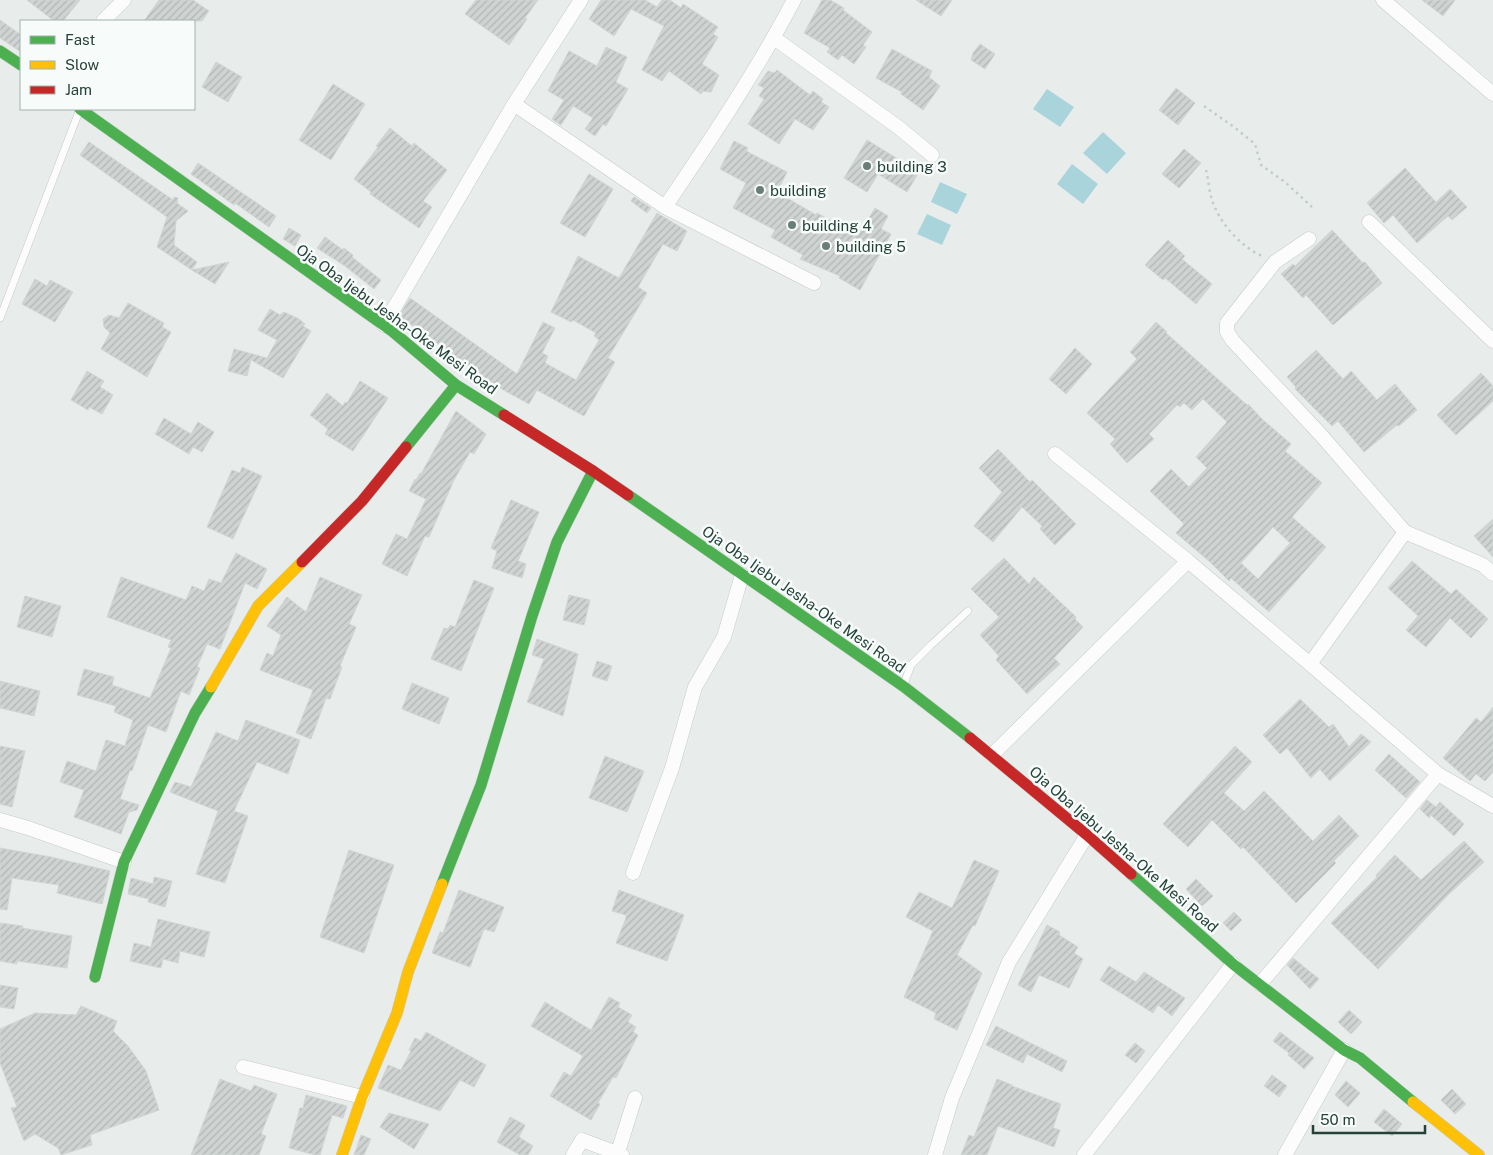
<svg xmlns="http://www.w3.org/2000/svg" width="1493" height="1155" viewBox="0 0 1493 1155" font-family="'Public Sans',sans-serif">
<defs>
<pattern id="building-hatch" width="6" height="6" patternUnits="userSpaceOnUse" patternTransform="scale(1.25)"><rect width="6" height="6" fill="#cfd4d2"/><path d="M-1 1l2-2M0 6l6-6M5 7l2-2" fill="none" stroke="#b2b7b5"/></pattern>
</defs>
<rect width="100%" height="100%" fill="#e8edeb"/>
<path fill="#a9d4db" d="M1047,89l27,18 -14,20 -27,-18z
M1103,132l23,21 -19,21 -24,-21z
M1072,164l26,20 -15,20 -26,-20z
M940,182l27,12 -10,20 -26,-12z
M927,214l24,11 -9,20 -25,-11z"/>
<path fill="url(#building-hatch)" stroke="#d1d6d4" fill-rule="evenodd" d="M27,0h53l-17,21h-9z
M159,0h34l16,11 -7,10h-58z
M476,0h62l-13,18 2,1 -18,26 -44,-31z
M601,0h44l12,7 5,-7h8l11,8 2,-4 35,23 -5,7 5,3 -16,27 17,11 -8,17 -8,-1 -2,3 -32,-23 -7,10 -20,-11 22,-44 -33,-17 -17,27 -25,-17z
M822,0h8l14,8 -1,2 29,22 -9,13 3,2 -12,17 -12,-9 -4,5 -11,-8 3,-4 -26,-15z
M916,0h36l-11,16z
M1422,0h33l-12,16z
M0,20l21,15v17l-21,-14z
M980,44l15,10 -10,15 -14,-9 2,-7z
M606,47l21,10 -11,25 12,7 -22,37 -3,-2 -8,12 -10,-7 8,-11 -20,-12 -12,19 -9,-6 12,-19 -16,-9 21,-40 28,15z
M892,49l40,22 -3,6 11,9 -17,24 -22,-16 1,-2 -26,-14z
M216,62l26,15 -14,25 -26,-15z
M777,70l33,25 3,-4 10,8 -2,3 8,5 -16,23 -18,-11 -16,25 -31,-20 16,-25 -5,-3 5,-8 -6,-3 10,-14 6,2z
M333,84l32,20 -34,56 -32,-20z
M1176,88l19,15 -17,22 -19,-15z
M390,128l22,18 2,-3 33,27 -24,31 9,6 -13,21 -49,-34 1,-2 -17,-13 24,-32 -2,-1z
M867,140l52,32 -12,20 -29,-18 -11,18 -23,-14z
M734,141l14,7 -2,3 41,21 -10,20 39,23 1,-2 41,23 17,-28 13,8 -7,13 10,5 -31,56 -21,-12 1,-2 -40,-17 3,-4 -32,-18 4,-7 -42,-22 13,-25 -26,-14z
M89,142l84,58 1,-3 4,1 -1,5 11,8 -12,10 -2,24 23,17 -5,8 -35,-23 10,-30 -87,-62z
M1184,149l17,14 -22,25 -17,-14z
M198,163l78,53 -7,11 -34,-24 -1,2 -43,-31z
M1405,168l31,34 14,-13 17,18 -15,13 -4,-4 -31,27 -24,-28 -9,8 -17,-20z
M589,174l24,15 -28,48 -25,-14z
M634,197l17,11 -4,5 -16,-12z
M657,213l30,18 -10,20 -14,-7 -25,43 9,6 -39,65 7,4 -31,54 -47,-26 -8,14 -31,-17 -99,-71 11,-18 107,76 26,-52 12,6 -13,25 6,3 -3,7 31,17 23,-40 -5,-4 2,-3 -23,-13 -2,2 -20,-10 27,-56 41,22z
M289,228l12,7 -6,11 -12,-7z
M1332,230l31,33 2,-1 17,21 -49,42 -27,-30 -3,3 -22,-24 12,-10 2,2z
M325,237l18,13 1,-2 9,7 -1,2 29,23 -7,9 -29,-23 -28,-18z
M1168,240l17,16 -3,3 30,25 -16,20 -31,-26 -2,2 -18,-15z
M229,262l-14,22 -23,-14z
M35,279l12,7 3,-6 23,12 -18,30 -33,-18z
M128,303l36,20 -2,4 9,5 -24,45 -46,-28 9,-16 -6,-6 -1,-8 6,-4 10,3z
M270,309l10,6 4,-3 15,7 6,5 -2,2 8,5 -28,47 -32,-18 -4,16 -19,-5 6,-22 33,9 10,-18 -19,-10z
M1156,322l11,10 -1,1 81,72 1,-1 14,15 29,25 -6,7 37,32 -30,34 34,30 -57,65 -38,-34 -2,3 -19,-19 -34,-29 8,-9 -34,-33 21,-22 18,18 18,-19 -11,-11 31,-35 -24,-23 -11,11 -8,-7 -4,4 -3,-2 -28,29 5,5 -27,24 -17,-19 5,-5 -28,-26 50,-54 -7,-7zM1273,527l17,16 -32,36 -17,-16z
M1075,348l17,16 -26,30 -17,-15z
M1316,350l27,29 8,-8 26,29 18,-16 22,26 -18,16 -2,-1 -33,27 -26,-31 -6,5 -37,-37 1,-2 -9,-10z
M87,371l17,10 -4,6 13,8 -11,19 -13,-7 -1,3 -17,-10z
M1481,373l12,13v15l-37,34 -19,-20z
M360,381l28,17 -35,53 -28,-17 3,-5 -18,-14 17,-22 16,13 2,-4 2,1z
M456,411l30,23 -12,20 -4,-2 -16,28 -25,57 -4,-1 -18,40 -25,-12 14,-30 11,5 19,-40 -17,-8 6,-12 1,1 4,-7 1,1z
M164,418l27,16 7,-12 16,10 -12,20 -9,-5 -4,7 -34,-20z
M998,449l32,33 2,-2 44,44 -21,21 -15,-16 2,-3 -20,-19 -29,35 -19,-16 28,-34 -23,-24z
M242,467l20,9 -29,63 -26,-12 25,-57 8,3z
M511,500l28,12 -21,49 8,3 -4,14 -30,-10 5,-17 -6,-3z
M1493,519v38l-19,-21z
M236,553l31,16 -10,20 -12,-6 -25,66 -13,-5 -10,23 3,1 -11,27 -8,-4 -15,41 -18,-7 -16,46 -2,-1 -10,29 19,6 -2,5 -8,2 -8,22 -47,-17 10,-27 -24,-8 7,-21 29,10 10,-31 19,6 8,-26 -19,-8 2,-6 -39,-11 7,-26 30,8 -2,8 38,13 21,-50 -3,-1 3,-7 -64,-23 14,-40 65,23 6,-14 12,5 5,-12 12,4z
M1004,558l25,26 5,-7 42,40 -1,2 8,8 -29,31 6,6 -33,30 -31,-34 3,-4 -19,-21 19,-18 -28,-28z
M1412,561l39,33 5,-5 32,30 -17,19 -21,-20 -24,29 -20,-17 12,-14 -30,-28z
M320,577l42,18 -13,29 7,3 -16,39 2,1 -12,32 -4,-1 -15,41 -15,-6 17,-43 -53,-20 7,-17 6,3 8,-21 -14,-9 20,-29 19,15z
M474,580l20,8 -33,83 -30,-12 13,-31 4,1 2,-4 5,2z
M569,595l21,5 -6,25 -21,-5z
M25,596l36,10 -9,31 -35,-10z
M537,639l41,15 -15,62 -36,-14 17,-43 -12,-4z
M597,661l15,5 -5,15 -15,-5z
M0,681l40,10 -6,25 -34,-8z
M412,683l37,15 -10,26 -37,-15z
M1300,699l29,28 4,-3 16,23 12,-13 10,8 -41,39 -10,-12 -9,9 -24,-30 -7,6 -17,-19z
M1493,707v65l-8,9 -9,-7 -6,7 -27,-23 33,-40 5,4z
M246,720l54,20 -12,34 -31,-12 -23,49 14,5 -23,67 -29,-9 22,-63 -48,-19 5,-10 16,5 25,-55 22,9z
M0,746l25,5 -13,56 -12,-3z
M1235,746l17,16 -28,31 20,18 20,-20 49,50 26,-26 20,21 -25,25 2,2 -40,40 -53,-56 -2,2 -29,-29 -24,27 -25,-23z
M1389,754l31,28 -14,16 -31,-28z
M605,756l39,15 -17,41 -38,-14z
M1427,800l9,7 4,-5 24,22 -10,12 -23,-21 -2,3 -9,-9z
M1464,841l20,21 -35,32 -71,75 -47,-46 46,-46 -1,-2 19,-20 26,25z
M0,848l51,9 59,14 -8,33 -45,-11 2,-8 -47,-7 -5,32 -7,-1z
M349,850l45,15 -30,88 -44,-16z
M974,860l25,11 -24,55 -2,-1 -16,30 25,18 -25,57 -23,-11 2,-6 -32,-16 29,-66 -27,-14 13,-25 33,16z
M154,877l18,4 -7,26 -17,-5 1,-3 -21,-5 3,-16 22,6z
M1196,879l17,17 -11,10 -16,-17z
M459,890l45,17 -10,25 -10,-3 -14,38 -38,-14 8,-21 3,1z
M619,890l65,25 -17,46 -51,-18 10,-25v-3l-14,-4z
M1234,912l8,8 -11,11 -8,-8z
M158,919l52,13 -6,25 -24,-6 -2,12 -15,-4 -2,9 -31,-7 4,-18 17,4z
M0,923l23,3 -1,2 50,8 -5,32 -50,-7v3l-17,-3z
M1047,925l13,7 -1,3 19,12 -4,6 9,6 -14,29 -30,-13 -8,17 -13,-7z
M1293,958l26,21 -9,10 -23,-24z
M1109,966l27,16 8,-10 41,26 -13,18 -14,-11 -5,8 -53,-33z
M0,985l18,3 -4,21 -14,-2z
M609,997l11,6 -2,4 14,8 -4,7 8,5 -3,5 5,3 -22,43 -3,-1 -15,26 2,1 -9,16 -41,-24 14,-24 7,4 12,-20 -52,-30 14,-24 46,28z
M81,1006l36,15 -4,10 15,15 18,25 13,39 -69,25 2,10 -31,10 -3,-7 -23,-14 -11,7 -13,-33 6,-1 -17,-44v-34l35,-16 41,2z
M1349,1010l13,12 -11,12 -13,-12z
M996,1026l71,35 -5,11 -35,-18 -4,9 -37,-18z
M426,1032l60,33 -12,22 -14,-7 -20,31 -62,-23 10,-23 13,5 10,-19 -2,-1 6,-12 6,3z
M1280,1032l34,26 -10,11 -16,-14 1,-2 -16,-12z
M1135,1043l10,8 -9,12 -11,-8z
M1272,1075l15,11 -8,11 -15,-11z
M220,1079l31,12 3,-6 23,9 -16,40 5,2 -7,19h-68z
M997,1079l15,6v1l49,18 -8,24 7,2 -6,17 -56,-21 -11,29h-26l8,-20 5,2z
M1346,1081l14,12 -12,14 -13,-12z
M1452,1089l14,15 -11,10 -14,-14z
M306,1095l41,11 -4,12 -11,-3 -12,40h-5l-26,-7 11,-40h3z
M1384,1109l18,15 -10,12 -18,-14z
M389,1113l40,11 -15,25 -34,-22z
M510,1117l15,8 -6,12 14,9 -5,9h-8l-23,-13z
M361,1135l10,4 -7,16h-10z"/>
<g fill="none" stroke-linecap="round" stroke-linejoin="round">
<defs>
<path id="lane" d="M0,318l80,-209
M904,684l7,-19 20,-20 37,-34"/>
<path id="street" d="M1383,0l110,94
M103,21l21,-21
M774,38l124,89 34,28
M514,104l151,103c46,-68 91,-135 129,-207
M665,207l149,76
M1369,222l124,119
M1309,239l-34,23 -48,61v9l6,9 88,94 84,97 78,33 10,9
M384,325l130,-221 67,-104
M1055,454l133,107
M1310,664l95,-132
M992,755l196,-194 122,103 128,110 55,32
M0,820l28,8 96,34
M633,873l39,-105 23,-81 29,-50 18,-62
M1260,984l178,-210
M243,1067l119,30
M618,1152l17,-54
M573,1155l9,-15 40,15
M935,1155l17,-57 57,-136 78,-127
M1084,1155l149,-191
M1285,1155l59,-105"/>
<path id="fast" d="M0,51l21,14
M80,109l312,222 64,54 48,30
M406,447l50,-62
M628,495l275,191 67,52
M1131,874l102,90 111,86 16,8 53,44
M442,884l39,-99 51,-169 25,-74 36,-71
M95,977l29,-115 71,-149 16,-26"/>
<path id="slow" d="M211,687l47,-81 44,-44
M1413,1102l66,53
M342,1155l20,-58 35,-84 11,-41 34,-88"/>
<path id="jam" d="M504,415l89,56 35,24
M302,562l60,-61 44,-54
M970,738l117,97 44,39"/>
</defs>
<use href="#lane" stroke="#c5cac8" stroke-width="8"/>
<use href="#street" stroke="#c5cac8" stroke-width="15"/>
<use href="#fast" stroke="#c3cbc8" stroke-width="12"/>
<use href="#slow" stroke="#c3cbc8" stroke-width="12"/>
<use href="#jam" stroke="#c3cbc8" stroke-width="12"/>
<path stroke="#c3ccca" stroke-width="2.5" stroke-dasharray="2.5 4" stroke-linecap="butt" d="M1204,106l30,21 21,17 6,21 24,17 27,25
M1206,170c3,11 3,25 8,35 8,21 28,42 48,51"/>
<use href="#lane" stroke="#fcfcfc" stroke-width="7"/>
<use href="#street" stroke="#fcfcfc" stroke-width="14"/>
<use href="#fast" stroke="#4caf50" stroke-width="11"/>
<use href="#slow" stroke="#ffc107" stroke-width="11"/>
<use href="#jam" stroke="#c62828" stroke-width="11"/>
</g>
<g fill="#697e78" stroke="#f7fbf9" stroke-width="2">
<circle cx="867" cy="166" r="5"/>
<circle cx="760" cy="190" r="5"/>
<circle cx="792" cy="225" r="5"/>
<circle cx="826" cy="246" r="5"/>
</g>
<g text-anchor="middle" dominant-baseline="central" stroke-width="5" stroke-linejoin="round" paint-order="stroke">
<g font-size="15" fill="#24423a" stroke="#f7fbf9" text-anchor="start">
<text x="877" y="166">building 3</text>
<text x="770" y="190">building</text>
<text x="802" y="225">building 4</text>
<text x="836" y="246">building 5</text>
</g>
<g font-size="15" fill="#24423a" stroke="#f7fbf9">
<text transform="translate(397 319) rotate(36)">Oja Oba Ijebu Jesha-Oke Mesi Road</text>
<text transform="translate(804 599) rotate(35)">Oja Oba Ijebu Jesha-Oke Mesi Road</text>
<text transform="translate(1124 849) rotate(41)">Oja Oba Ijebu Jesha-Oke Mesi Road</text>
</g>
</g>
<rect x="20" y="20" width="175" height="90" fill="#f7fbf9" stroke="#a3b1ad"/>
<rect x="30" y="36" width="25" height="8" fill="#4caf50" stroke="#a3b1ad"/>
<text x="65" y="45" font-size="15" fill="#24423a">Fast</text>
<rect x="30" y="61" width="25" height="8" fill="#ffc107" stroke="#a3b1ad"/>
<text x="65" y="70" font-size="15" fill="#24423a">Slow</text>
<rect x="30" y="86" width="25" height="8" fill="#c62828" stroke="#a3b1ad"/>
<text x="65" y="95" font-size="15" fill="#24423a">Jam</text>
<path d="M1313 1125v8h112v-8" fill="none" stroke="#24423a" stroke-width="2.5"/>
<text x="1320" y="1125" font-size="15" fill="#24423a" stroke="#f7fbf9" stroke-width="4" paint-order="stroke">50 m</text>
</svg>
